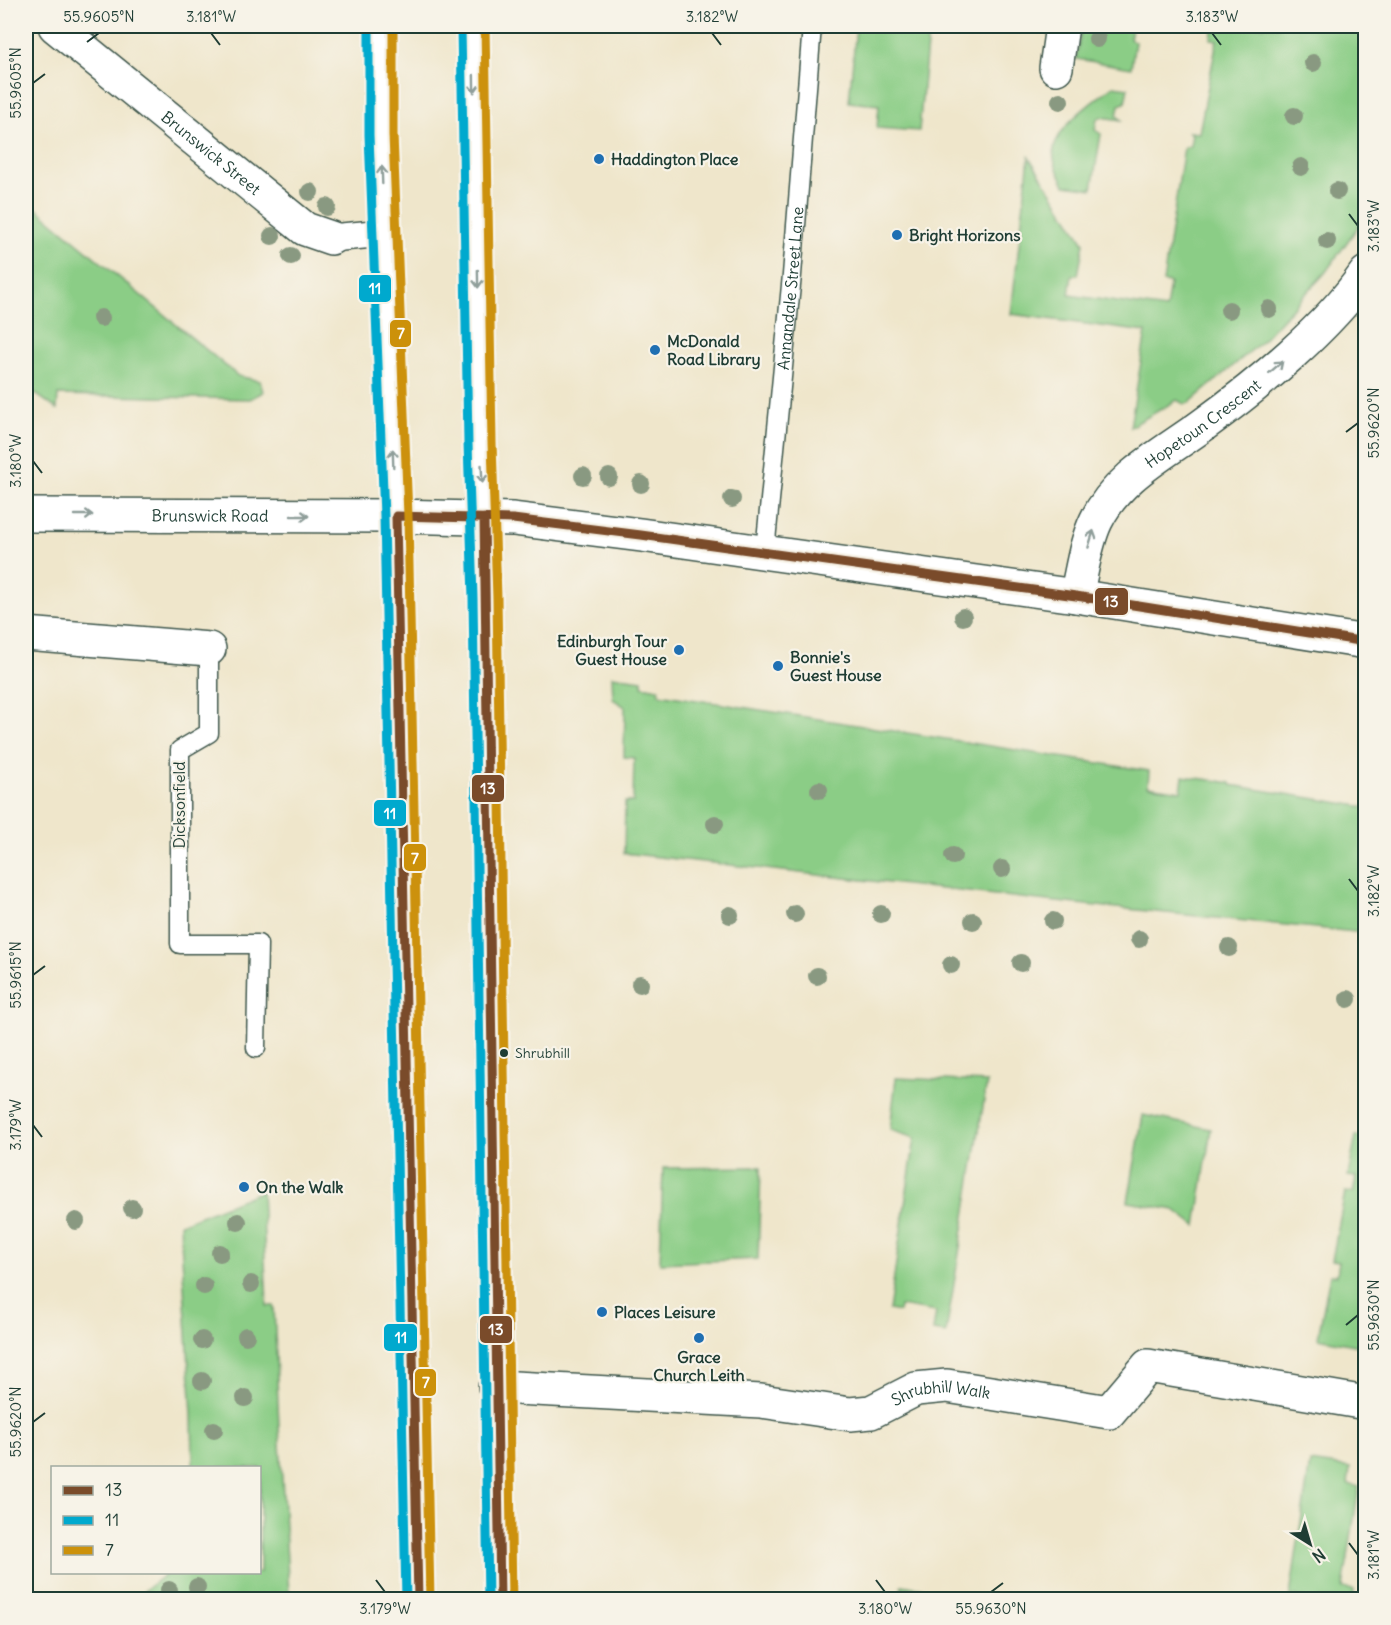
<svg xmlns="http://www.w3.org/2000/svg" width="1391" height="1625" viewBox="0 0 1391 1625" font-family="Delius,sans-serif">
<rect width="100%" height="100%" fill="#f7f3e8"/>
<filter id="ink" filterUnits="userSpaceOnUse"><feTurbulence type="fractalNoise" baseFrequency=".0167" numOctaves="2"/><feDisplacementMap in="SourceGraphic" scale="12" xChannelSelector="R" yChannelSelector="G"/><feConvolveMatrix kernelMatrix="1 2 1 2 8 2 1 2 1" color-interpolation-filters="sRGB"/></filter>
<filter id="wash" filterUnits="userSpaceOnUse"><feTurbulence type="fractalNoise" baseFrequency=".008" numOctaves="4" result="noise"/><feDisplacementMap in="SourceGraphic" scale="24" xChannelSelector="R" yChannelSelector="G"/><feGaussianBlur stdDeviation="1.35" result="paint"/><feColorMatrix in="noise" values="0 0 0 0 0 0 0 0 0 0 0 0 0 0 0 0 0 1.4 0 .05"/><feComposite in="paint" operator="in"/></filter>
<g filter="url(#wash)">
<rect width="100%" height="100%" fill="#efe6cb"/>
<path fill="#8bcd86" stroke="#55855d" stroke-width="1.5" d="M1082,26h53l-3,2 -2,11 5,3 -4,26 -55,-9z
M1213,26h152v191l-40,56 -66,71 -70,59 -5,1 -7,-4 -47,27 16,-95 -135,-18 18,-157 55,86 -6,32h-6l-3,20 97,14 4,-26 -7,-1 21,-134 6,-2 2,-11 -3,-3 10,1 18,-93 -6,-1z
M856,27l72,6 -9,98 -42,-3 2,-23 -30,-3z
M1113,86l15,2 -3,15 -6,2 -2,11 5,4 -21,-3 -4,2 -2,11 6,4 -9,55 -27,-4c-4,-9 -10,-17 -11,-26 -6,-29 40,-57 59,-73z
M26,200l212,176 22,5 3,11 -13,7 -192,-4 -1,14 -31,-22z
M612,676l30,4v6l17,3v5l490,77 -1,15 33,5 2,-15 48,7v2l134,22v126l-308,-31 -433,-49 1,-51h8l1,-44 -10,-1 1,-50 -12,-8z
M896,1078l91,4 -41,251 -13,-2 3,-19 -36,-6 -1,6 -10,-2 26,-172 -25,-8z
M1143,1115l68,14 -15,97 -21,-16 -47,-8z
M1356,1136l10,2 -1,209 -47,-9 12,-64 7,1 2,-14 -7,-1 13,-68 8,1 3,-16 -8,-1z
M761,1167l-3,92 -98,4 3,-95z
M262,1191l5,115h7l5,121 10,167 -9,6 -138,-1 3,-9 22,-17 93,-1v-104l-67,-1 -1,-53 -12,-190z
M1310,1462l40,6 -2,16 11,3 -16,101 11,2 -1,9h-45l-18,-3z
M902,1585l94,14h-95z"/>
</g>
<g filter="url(#ink)">
<g fill="none" stroke-linecap="round" stroke-linejoin="round">
<defs>
<g id="service">
<path id="s1" d="M765,551l27,-276 20,-249"/>
<path d="M209,649v84l-29,17v194h78l-2,104"/>
</g>
<path id="pedestrian" d="M331,238l53,-5"/>
<g id="minor">
<path id="s2" d="M55,26l250,203 26,9"/>
<path d="M1056,68l6,-42"/>
<path id="s3" d="M26,515l370,1"/>
<path id="s4" d="M1076,596c6,-24 9,-52 20,-75 21,-44 69,-68 107,-96 54,-39 125,-97 163,-152"/>
<path d="M26,634l183,15"/>
<path id="s5" d="M495,1387l266,14 89,13 21,-2 45,-23 31,-3 162,26 39,-46 218,37"/>
</g>
<path id="tertiary" d="M396,516l117,3 128,16 435,61 290,46"/>
<path id="primary" d="M381,26v109l15,381 22,1084
M473,26l7,417 5,155 15,1002"/>
</defs>
<use href="#service" stroke="#3e564b" stroke-width="21"/>
<use href="#pedestrian" stroke="#3e564b" stroke-width="30"/>
<use href="#minor" stroke="#3e564b" stroke-width="36"/>
<use href="#tertiary" stroke="#3e564b" stroke-width="36"/>
<use href="#primary" stroke="#3e564b" stroke-width="36"/>
<use href="#service" stroke="#fff" stroke-width="18"/>
<use href="#pedestrian" stroke="#fff" stroke-width="27"/>
<use href="#minor" stroke="#fff" stroke-width="33"/>
<use href="#tertiary" stroke="#fff" stroke-width="33"/>
<use href="#primary" stroke="#fff" stroke-width="33"/>
<defs>
<path id="bus-1" d="M484,518l16,1082
M418,1600l-22,-1084 117,3 128,16 435,61 290,46"/>
<path id="bus-2" d="M369,26v109l15,381 22,1084
M461,26l7,417 5,155 15,1002"/>
<path id="bus-3" d="M393,26v109l15,381 22,1084
M485,26l7,417 5,155 15,1002"/>
</defs>
<use href="#bus-1" stroke="#f7f3e8" stroke-width="14"/>
<use href="#bus-2" stroke="#f7f3e8" stroke-width="14"/>
<use href="#bus-3" stroke="#f7f3e8" stroke-width="14"/>
<use href="#bus-1" stroke="#7a4b2a" stroke-width="9"/>
<use href="#bus-2" stroke="#00a9ce" stroke-width="9"/>
<use href="#bus-3" stroke="#cc910a" stroke-width="9"/>
</g>
<g fill="#899981">
<circle cx="1097" cy="39" r="9"/>
<circle cx="1313" cy="63" r="9"/>
<circle cx="1060" cy="101" r="9"/>
<circle cx="1294" cy="116" r="9"/>
<circle cx="1301" cy="167" r="9"/>
<circle cx="1337" cy="191" r="9"/>
<circle cx="310" cy="192" r="9"/>
<circle cx="327" cy="207" r="9"/>
<circle cx="272" cy="236" r="9"/>
<circle cx="1327" cy="241" r="9"/>
<circle cx="291" cy="256" r="9"/>
<circle cx="1269" cy="309" r="9"/>
<circle cx="1229" cy="310" r="9"/>
<circle cx="101" cy="318" r="9"/>
<circle cx="583" cy="476" r="9"/>
<circle cx="609" cy="477" r="9"/>
<circle cx="641" cy="484" r="9"/>
<circle cx="732" cy="499" r="9"/>
<circle cx="963" cy="617" r="9"/>
<circle cx="819" cy="790" r="9"/>
<circle cx="715" cy="824" r="9"/>
<circle cx="953" cy="856" r="9"/>
<circle cx="1002" cy="869" r="9"/>
<circle cx="795" cy="914" r="9"/>
<circle cx="881" cy="914" r="9"/>
<circle cx="730" cy="915" r="9"/>
<circle cx="973" cy="921" r="9"/>
<circle cx="1053" cy="921" r="9"/>
<circle cx="1139" cy="939" r="9"/>
<circle cx="1229" cy="948" r="9"/>
<circle cx="1021" cy="963" r="9"/>
<circle cx="951" cy="965" r="9"/>
<circle cx="817" cy="976" r="9"/>
<circle cx="640" cy="984" r="9"/>
<circle cx="1348" cy="999" r="9"/>
<circle cx="132" cy="1208" r="9"/>
<circle cx="76" cy="1221" r="9"/>
<circle cx="238" cy="1222" r="9"/>
<circle cx="220" cy="1253" r="9"/>
<circle cx="251" cy="1284" r="9"/>
<circle cx="204" cy="1286" r="9"/>
<circle cx="246" cy="1336" r="9"/>
<circle cx="202" cy="1340" r="9"/>
<circle cx="202" cy="1381" r="9"/>
<circle cx="245" cy="1398" r="9"/>
<circle cx="214" cy="1430" r="9"/>
<circle cx="197" cy="1587" r="9"/>
<circle cx="169" cy="1590" r="9"/>
</g>
<defs><path id="oneway-shaft" d="M-6 0H5M1.5-3L5.5 0L1.5 3" fill="none" stroke-width="1.6" stroke-linecap="round" stroke-linejoin="round" transform="scale(1.5)"/></defs>
<g stroke="#8f9e9a">
<use href="#oneway-shaft" transform="translate(474 84) rotate(89)"/>
<use href="#oneway-shaft" transform="translate(382 175) rotate(-92)"/>
<use href="#oneway-shaft" transform="translate(478 279) rotate(89)"/>
<use href="#oneway-shaft" transform="translate(1276 367) rotate(-41)"/>
<use href="#oneway-shaft" transform="translate(393 458) rotate(-92)"/>
<use href="#oneway-shaft" transform="translate(482 474) rotate(87)"/>
<use href="#oneway-shaft" transform="translate(84 515)"/>
<use href="#oneway-shaft" transform="translate(300 516)"/>
<use href="#oneway-shaft" transform="translate(1091 539) rotate(-73)"/>
</g>
</g>
<path fill="none" stroke="#1f3d34" stroke-width="2" d="M211,33l9,12M712,33l9,12M1212,33l9,12M87,42l12,-9M33,83l12,-9M1349,214l9,12M1346,432l12,-9M33,461l9,12M1349,879l9,12M33,975l12,-9M33,1125l9,12M1346,1325l12,-10M33,1422l12,-9M1349,1543l9,12M376,1580l9,12M876,1580l9,12M991,1592l12,-9"/>
<g fill="#1f6fb2" stroke="#f7f3e8" stroke-width="2">
<circle cx="599" cy="159" r="6"/>
<circle cx="897" cy="235" r="6"/>
<circle cx="655" cy="350" r="6"/>
<circle cx="679" cy="650" r="6"/>
<circle cx="778" cy="666" r="6"/>
<circle cx="244" cy="1187" r="6"/>
<circle cx="602" cy="1312" r="6"/>
<circle cx="699" cy="1338" r="6"/>
</g>
<circle fill="#1f3d34" stroke="#f7f3e8" stroke-width="2" cx="504" cy="1053" r="5"/>
<g text-anchor="middle" dominant-baseline="central" stroke-width="4.5" stroke-linejoin="round" paint-order="stroke">
<g font-size="14" fill="#1f3d34" stroke="#f7f3e8" text-anchor="start">
<text x="515" y="1053">Shrubhill</text>
</g>
<g font-size="16" fill="#1f3d34" stroke="#f7f3e8">
<text stroke="none"><textPath href="#s2" startOffset="201">Brunswick Street</textPath></text>
<text stroke="none"><textPath href="#s1" startOffset="264">Annandale Street Lane</textPath></text>
<text stroke="none"><textPath href="#s4" startOffset="224">Hopetoun Crescent</textPath></text>
<text stroke="none"><textPath href="#s3" startOffset="184">Brunswick Road</textPath></text>
<text transform="translate(179 805) rotate(-90)">Dicksonfield</text>
<text stroke="none"><textPath href="#s5" startOffset="452">Shrubhill Walk</textPath></text>
</g>
<g font-size="16" font-weight="bold" fill="#1f3d34" stroke="#f7f3e8" text-anchor="start">
<text x="611" y="159">Haddington Place</text>
<text x="909" y="235">Bright Horizons</text>
<text x="667" y="341">McDonald<tspan x="667" dy="18">Road Library</tspan></text>
<text x="667" y="641" text-anchor="end">Edinburgh Tour<tspan x="667" dy="18">Guest House</tspan></text>
<text x="790" y="657">Bonnie's<tspan x="790" dy="18">Guest House</tspan></text>
<text x="256" y="1187">On the Walk</text>
<text x="614" y="1312">Places Leisure</text>
<text x="699" y="1357" text-anchor="middle">Grace<tspan x="699" dy="18">Church Leith</tspan></text>
</g>
</g>
<g stroke="#f7f3e8" stroke-width="2">
<rect x="358" y="274" width="34" height="29" rx="6" fill="#00a9ce"/>
<rect x="389" y="319" width="23" height="29" rx="6" fill="#cc910a"/>
<rect x="1094" y="587" width="35" height="29" rx="6" fill="#7a4b2a"/>
<rect x="471" y="774" width="34" height="29" rx="6" fill="#7a4b2a"/>
<rect x="373" y="799" width="34" height="28" rx="6" fill="#00a9ce"/>
<rect x="403" y="843" width="24" height="29" rx="6" fill="#cc910a"/>
<rect x="479" y="1315" width="34" height="29" rx="6" fill="#7a4b2a"/>
<rect x="383" y="1323" width="35" height="29" rx="6" fill="#00a9ce"/>
<rect x="414" y="1368" width="23" height="29" rx="6" fill="#cc910a"/>
</g>
<g font-size="16" text-anchor="middle" font-weight="bold" fill="#fff">
<text x="375" y="294">11</text>
<text x="401" y="339">7</text>
<text x="1111" y="607">13</text>
<text x="488" y="794">13</text>
<text x="390" y="819">11</text>
<text x="415" y="864">7</text>
<text x="496" y="1335">13</text>
<text x="401" y="1343">11</text>
<text x="426" y="1388">7</text>
</g>
<rect width="1391" height="1625" fill="none" stroke="#f7f3e8" stroke-width="66"/>
<rect x="51" y="1466" width="210" height="108" fill="#f7f3e8" stroke="#a1aaa0" stroke-width="1.5"/>
<rect x="63" y="1486" width="30" height="9" fill="#7a4b2a" stroke="#a1aaa0" stroke-width="1.5"/>
<text x="105" y="1496" font-size="18" fill="#1f3d34">13</text>
<rect x="63" y="1516" width="30" height="9" fill="#00a9ce" stroke="#a1aaa0" stroke-width="1.5"/>
<text x="105" y="1526" font-size="18" fill="#1f3d34">11</text>
<rect x="63" y="1546" width="30" height="9" fill="#cc910a" stroke="#a1aaa0" stroke-width="1.5"/>
<text x="105" y="1556" font-size="18" fill="#1f3d34">7</text>
<g transform="translate(1310 1544) rotate(143)" stroke="#f7f3e8" stroke-width="4.5" paint-order="stroke">
<path d="M0-4.5L10 22L0 15L-10 22Z" fill="#1f3d34"/>
<text y="-9" font-size="16" font-weight="bold" text-anchor="middle" fill="#1f3d34">N</text>
</g>
<rect x="33" y="33" width="1325" height="1559" fill="none" stroke="#1f3d34" stroke-width="2"/>
<g font-size="15" text-anchor="middle" fill="#1f3d34">
<text x="99" y="22">55.9605°N</text>
<text x="211" y="22">3.181°W</text>
<text x="712" y="22">3.182°W</text>
<text x="1212" y="22">3.183°W</text>
<text transform="translate(16 83) rotate(-90)" y="5">55.9605°N</text>
<text transform="translate(1374 226) rotate(-90)" y="5">3.183°W</text>
<text transform="translate(1374 423) rotate(-90)" y="5">55.9620°N</text>
<text transform="translate(16 461) rotate(-90)" y="5">3.180°W</text>
<text transform="translate(1374 891) rotate(-90)" y="5">3.182°W</text>
<text transform="translate(16 975) rotate(-90)" y="5">55.9615°N</text>
<text transform="translate(16 1125) rotate(-90)" y="5">3.179°W</text>
<text transform="translate(1374 1315) rotate(-90)" y="5">55.9630°N</text>
<text transform="translate(16 1422) rotate(-90)" y="5">55.9620°N</text>
<text transform="translate(1374 1555) rotate(-90)" y="5">3.181°W</text>
<text x="385" y="1614">3.179°W</text>
<text x="885" y="1614">3.180°W</text>
<text x="991" y="1614">55.9630°N</text>
</g>
</svg>
